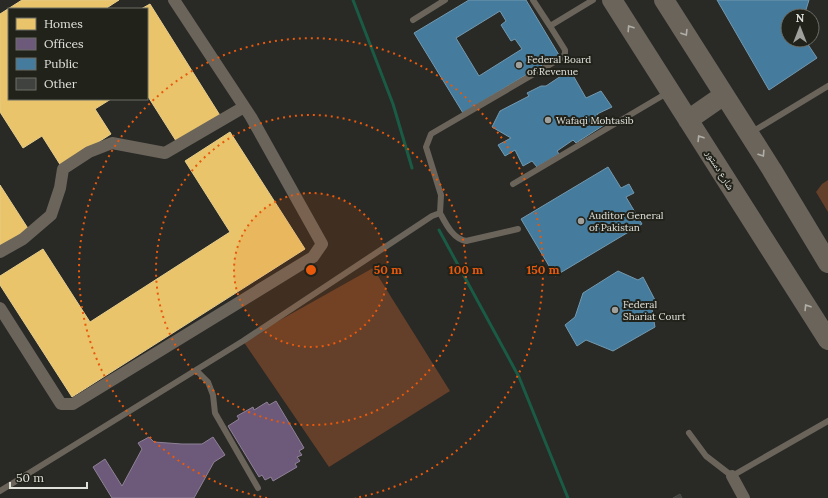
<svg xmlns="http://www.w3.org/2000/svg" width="828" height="498" viewBox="0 0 828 498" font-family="Lora,'Noto Naskh Arabic',serif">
<rect width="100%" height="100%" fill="#292925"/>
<path fill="#643f2a" d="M828,180v32l-12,-20 6,-8z
M373,268l77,123 -121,76 -86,-126z"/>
<path fill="#e9c46a" stroke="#e6cc8c" d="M22,0h97l-14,9h-96v90h102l-16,10 16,25 -50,32 -19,-30 -19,12 -23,-36v-98z
M150,4l71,113 -43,27 -31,-49v-86h-6z
M230,132l75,117 -233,148 -72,-112v-9l43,-27 47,73 140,-90 -45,-71z
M0,185l29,45 -29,18z"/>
<path fill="#6d597a" stroke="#8f8297" d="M276,401l28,47 -5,3 3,4 -5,2 3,4 -5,3 2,3 -24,14 -2,-4 -6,3 -3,-5 -3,2 -31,-51 11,-7 -2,-3 16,-9 1,3 13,-8 2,3z
M149,437l5,5 28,2h20l11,-7 12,18 -11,7 -20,36h-82l-19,-31 12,-8 17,27 20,-37 -4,-6z"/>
<path fill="#457b9d" stroke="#7399af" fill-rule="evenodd" d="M469,0h57l33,55 -96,58 -49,-80zM500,11l6,10 -5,4 10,16 4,-2 7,10 -43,27 -23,-38z
M717,0h92l-5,16h-16v24h17l12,18 -48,32z
M570,70l16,28 15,-7 11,16 -15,7 7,11 -28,18 -3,-3 -16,11 2,3 -22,13 -5,-6 -9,5 -8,-16 -10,6 -7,-11 13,-7 -19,-11 8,-16 29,-15 -2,-3 14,-7h5z
M608,167l13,21 8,-4 5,9 -8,4 16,27 -87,52 -34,-57z
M618,271l20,9 5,-3 12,23 -4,3 4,24 -42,24 -27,-11 -9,6 -12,-21 10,-8 8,-24z"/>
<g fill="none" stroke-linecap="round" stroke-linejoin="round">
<path stroke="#1a5b46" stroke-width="3" d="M353,0l40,104 19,64
M439,230l80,147 49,121"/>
</g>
<path fill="#40423f" stroke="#4d4e4b" d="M680,494l2,4h-9z"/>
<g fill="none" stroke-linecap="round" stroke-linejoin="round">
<path stroke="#6a645b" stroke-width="6" d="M533,0l17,26 43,-26
M413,20l32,-20
M752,132l76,-46
M513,184l154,-91
M440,213l1,-18 -15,-48 5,-13 132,-77 2,-4v-3l-15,-24
M196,370l12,12 5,13 2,18 43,75
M689,433l17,23 26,20 96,-55
M0,491l243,-150 189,-125 8,-3c6,11 13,26 26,28l52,-12"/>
<path stroke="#6a645b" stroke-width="12" d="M0,252l23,-13 28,-24 9,-27 3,-19 26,-17 23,-9 53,10 79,-46
M0,308l61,96h12l240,-147 9,-13 -71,-127 -77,-117
M732,476l12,22"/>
<path stroke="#6a645b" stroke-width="20" d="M612,0l216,340
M664,0l108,170 56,93
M688,120l36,-25"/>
</g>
<defs><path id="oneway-chevron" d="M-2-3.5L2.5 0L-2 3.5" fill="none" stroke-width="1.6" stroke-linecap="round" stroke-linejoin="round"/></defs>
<g stroke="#b0aea7">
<use href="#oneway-chevron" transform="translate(630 28) rotate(-123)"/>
<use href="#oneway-chevron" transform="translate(685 33) rotate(58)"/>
<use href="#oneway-chevron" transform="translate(700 138) rotate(-122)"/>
<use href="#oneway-chevron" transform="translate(762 154) rotate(57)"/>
<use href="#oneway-chevron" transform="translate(807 307) rotate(-122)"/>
</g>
<circle cx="311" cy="270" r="77" fill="#e8590c" fill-opacity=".12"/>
<g fill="none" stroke="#e8590c" stroke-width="2" stroke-dasharray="2 4">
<circle cx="311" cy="270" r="77"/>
<circle cx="311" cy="270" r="155"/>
<path d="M267 498A232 232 0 1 1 355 498"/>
</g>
<g fill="#9fa09b" stroke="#21221a" stroke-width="1.5">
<circle cx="519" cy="65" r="4"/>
<circle cx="548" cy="120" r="4"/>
<circle cx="581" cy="221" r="4"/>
<circle cx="615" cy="310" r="4"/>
</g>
<g text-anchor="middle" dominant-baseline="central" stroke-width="4" stroke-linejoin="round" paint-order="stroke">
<g font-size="10" fill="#dfe0da" stroke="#21221a" text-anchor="start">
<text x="527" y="59">Federal Board<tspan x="527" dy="12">of Revenue</tspan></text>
<text x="556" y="120">Wafaqi Mohtasib</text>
<text x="589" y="215">Auditor General<tspan x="589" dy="12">of Pakistan</tspan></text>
<text x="623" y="304">Federal<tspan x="623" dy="12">Shariat Court</tspan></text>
</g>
<g font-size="10" fill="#dfe0da" stroke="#21221a">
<text transform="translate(720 170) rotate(58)">شارع دستور</text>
</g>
</g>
<circle cx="311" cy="270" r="6" fill="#e8590c" stroke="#21221a" stroke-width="2"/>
<g font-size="12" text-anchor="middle" font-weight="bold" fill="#e8590c" stroke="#21221a" stroke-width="4" stroke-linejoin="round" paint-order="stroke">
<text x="388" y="274">50 m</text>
<text x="466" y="274">100 m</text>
<text x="543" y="274">150 m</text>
</g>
<rect x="8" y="8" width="140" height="92" fill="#21221a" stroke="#6d6e67"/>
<rect x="16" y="18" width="20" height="12" fill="#e9c46a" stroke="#6d6e67"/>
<text x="44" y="28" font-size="12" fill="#dfe0da">Homes</text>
<rect x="16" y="38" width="20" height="12" fill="#6d597a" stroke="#6d6e67"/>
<text x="44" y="48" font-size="12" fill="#dfe0da">Offices</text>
<rect x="16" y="58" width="20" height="12" fill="#457b9d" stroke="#6d6e67"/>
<text x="44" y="68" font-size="12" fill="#dfe0da">Public</text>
<rect x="16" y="78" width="20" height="12" fill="#40423f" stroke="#6d6e67"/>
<text x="44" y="88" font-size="12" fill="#dfe0da">Other</text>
<g transform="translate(800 28)"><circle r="19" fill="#21221a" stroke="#6d6e67"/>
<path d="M0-3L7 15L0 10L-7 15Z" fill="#9fa09b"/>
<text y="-6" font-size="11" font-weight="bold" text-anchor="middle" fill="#dfe0da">N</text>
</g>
<path d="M10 482v6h77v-6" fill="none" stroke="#dfe0da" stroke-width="2"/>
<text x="16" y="482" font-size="12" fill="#dfe0da" stroke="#21221a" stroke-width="3" paint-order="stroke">50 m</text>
</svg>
